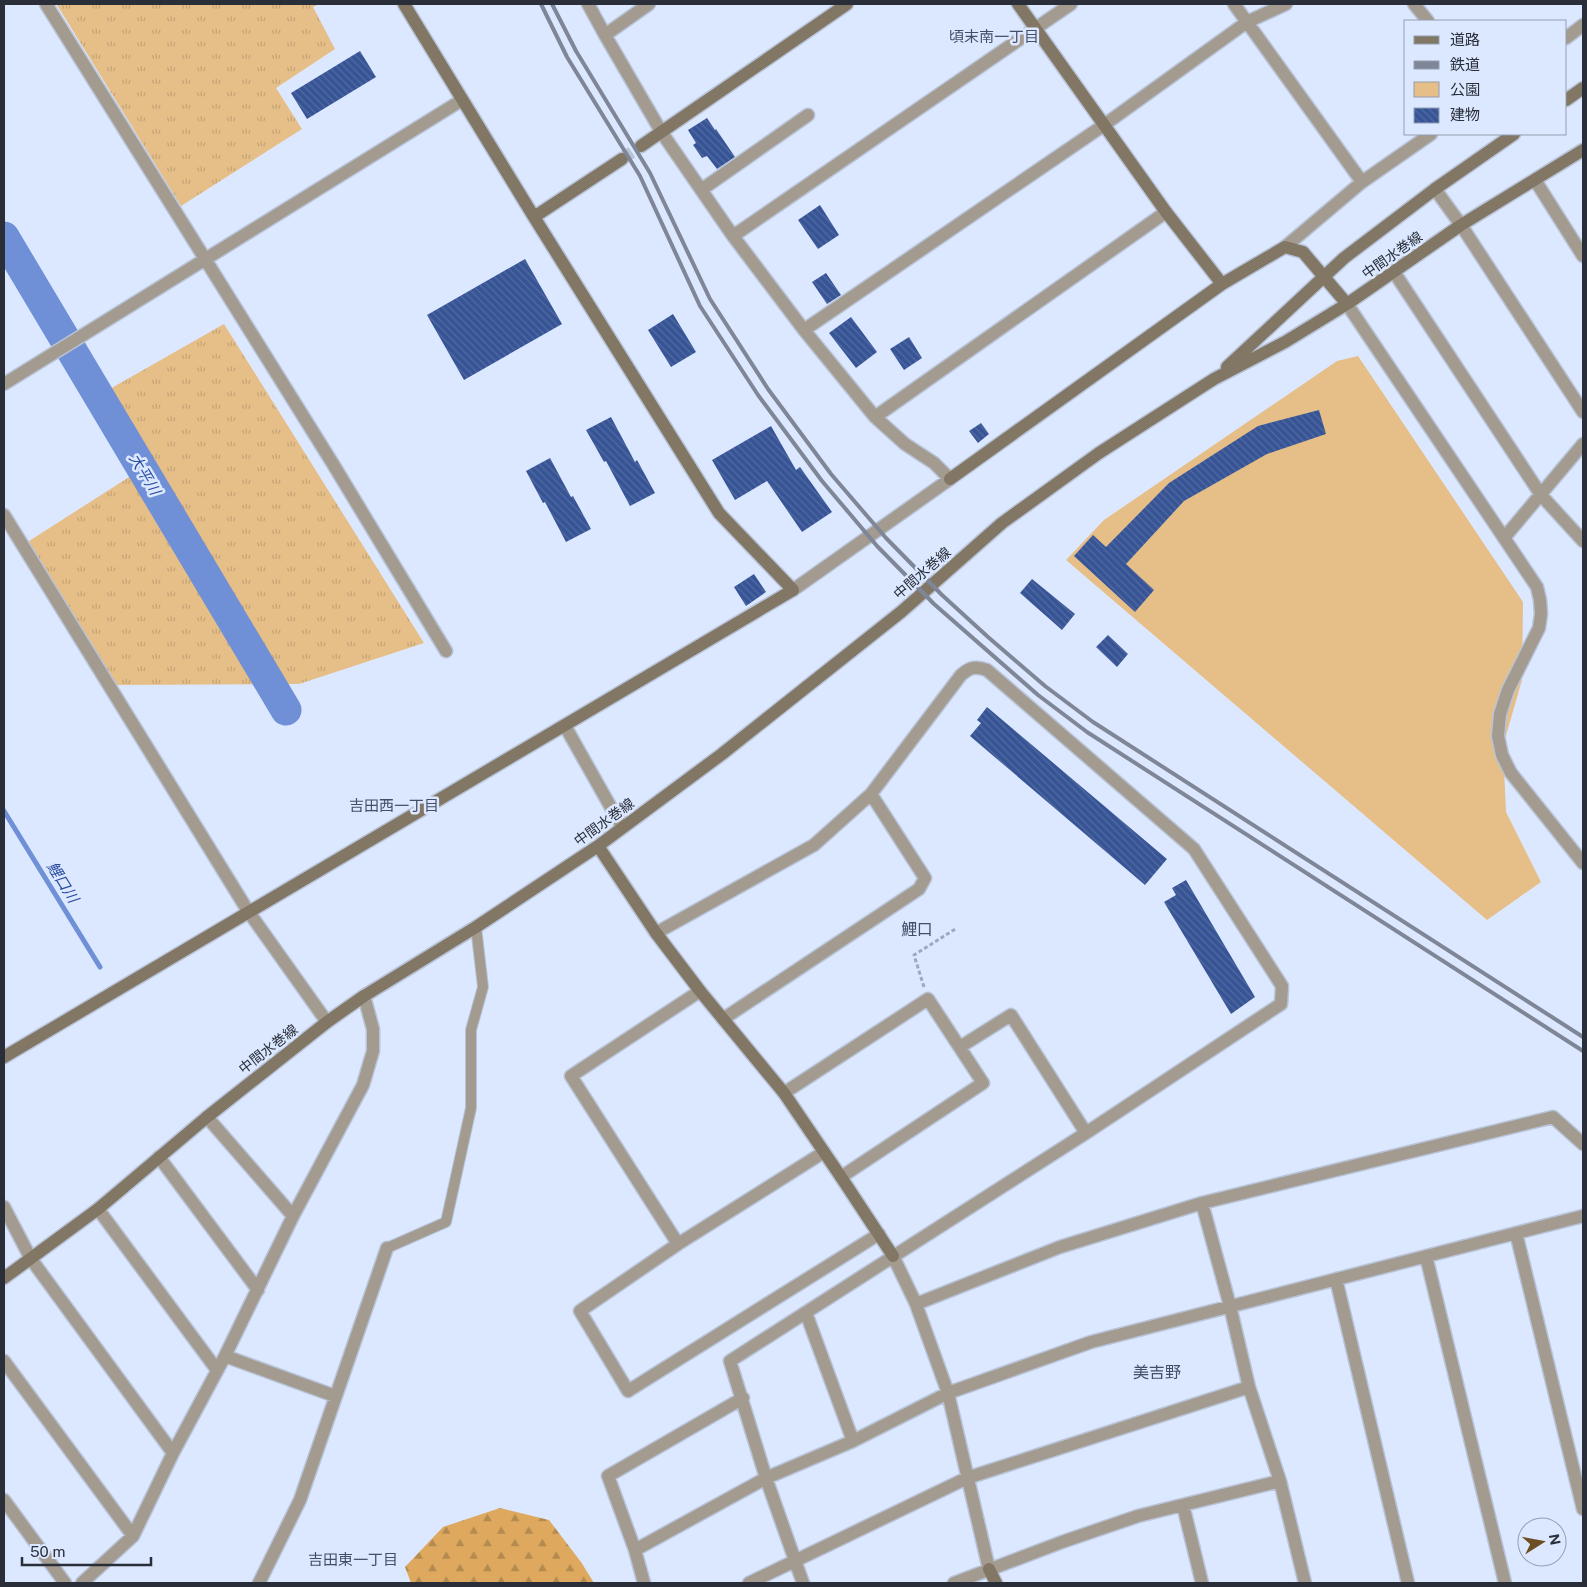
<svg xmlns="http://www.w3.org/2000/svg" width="1587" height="1587" viewBox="0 0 1587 1587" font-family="'Public Sans','Noto Sans JP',sans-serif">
<defs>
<pattern id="grass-tufts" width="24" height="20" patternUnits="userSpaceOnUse" patternTransform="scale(1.25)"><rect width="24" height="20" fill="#e6be88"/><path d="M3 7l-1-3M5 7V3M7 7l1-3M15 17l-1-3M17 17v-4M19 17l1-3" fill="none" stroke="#c5a476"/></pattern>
<pattern id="forest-firs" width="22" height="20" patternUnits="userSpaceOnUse" patternTransform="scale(1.25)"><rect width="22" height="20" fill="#dea95e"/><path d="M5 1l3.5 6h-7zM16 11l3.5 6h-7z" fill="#b48a4f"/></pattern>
<pattern id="building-back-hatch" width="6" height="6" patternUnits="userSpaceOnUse" patternTransform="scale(1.25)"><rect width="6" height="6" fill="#375596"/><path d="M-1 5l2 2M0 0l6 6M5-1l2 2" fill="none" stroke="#526a9f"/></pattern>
</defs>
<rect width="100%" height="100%" fill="#dce8ff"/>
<path fill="url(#grass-tufts)" d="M58,4h261l-6,3 22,42 -59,39 26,41 -121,77 -124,-201z
M224,324l200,319 -125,41 -187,1 -86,-142 125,-80 -43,-73z"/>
<path fill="url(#forest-firs)" d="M500,1508l49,12 32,42 13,21h-183l-6,-16 38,-40z"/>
<path fill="#e6be88" d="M1358,356l165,246 -1,78 -19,66 3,66 35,70 -54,38 -421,-360 38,-40 233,-159z"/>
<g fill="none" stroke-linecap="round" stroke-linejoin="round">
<path stroke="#6f90d6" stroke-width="5" d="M4,811l96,156"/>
<path stroke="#6f90d6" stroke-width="31" d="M4,237l282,473"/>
</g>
<path fill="url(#building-back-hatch)" d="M360,51l16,26 -69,42 -16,-26z
M707,118l8,12 1,-1 19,28 -18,12 -10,-13 -5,2 -9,-13 3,-2 -8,-13z
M820,205l19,30 -21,14 -20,-29z
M525,259l37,65 -98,56 -37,-65z
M826,273l15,22 -14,9 -15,-22z
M673,314l23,38 -25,15 -23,-37z
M851,317l26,35 -21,16 -27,-35z
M909,337l13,21 -18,12 -14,-21z
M1319,410l7,24 -59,20 -83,47 -58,63 28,26 -19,22 -61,-56 19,-21 13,12 63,-64 89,-57z
M611,417l24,45 2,-2 18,33 -25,13 -24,-45 -2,1 -18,-32z
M981,423l8,11 -11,9 -9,-12z
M771,426l25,44 4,-3 32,45 -30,20 -35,-51 -32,19 -23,-40z
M550,458l21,39 2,-1 18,33 -25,13 -21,-40 -2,1 -17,-32z
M754,574l12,18 -20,14 -12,-19z
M1032,579l43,35 -13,16 -42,-37z
M1108,635l20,19 -11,13 -21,-20z
M987,707l180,152 -22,26 -175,-149 11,-13 -4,-3z
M1186,880l69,117 -24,17 -67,-112 12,-7 -4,-7z"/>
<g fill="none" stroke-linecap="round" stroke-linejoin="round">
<path stroke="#b8c3d7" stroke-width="12" stroke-dasharray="12 6" stroke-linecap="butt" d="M622,159l19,-13"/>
<defs>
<path id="lane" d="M387,1248l59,-26 25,-114v-78l12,-43 -7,-60"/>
<path id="street" d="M46,4l287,460 113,187
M588,4l17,31 57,98 71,103 71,94 71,87 30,27 29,19 16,16 -157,111
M1234,4l128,178
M1414,4l14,17
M605,35l44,-31
M1566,38l17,-13
M1535,180l48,76
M1435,189l26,36 122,187
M701,190l107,-75
M733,236l338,-232
M1285,247l77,-65 69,-48
M1394,272l147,223 42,46
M1347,304l190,283 3,13 1,14 -2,14 -31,62 -8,24 -2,22 4,19 9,18 72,90
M804,330l300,-205 143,-103 39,-18
M4,384l458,-284
M875,417l291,-205
M4,515l244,396 79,111
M1504,538l79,-94
M565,726l57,101
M656,933l158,-88 57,-51 90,-119c9,-8 15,-9 26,-5l207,179 88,137 -1,18 -195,129 -356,228 36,117 37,105
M700,991l-129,85 107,168 -98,67 48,80 251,-157
M723,1019l196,-130 6,-11 -54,-84
M960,1047l51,-32 75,118
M784,1093l144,-94 55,84 -142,94
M207,1117l86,99
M159,1157l99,133
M1202,1203l28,103 19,81 31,94 25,102
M4,1207l27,52 142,194
M98,1209l119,161
M1516,1233l67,276
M678,1244l146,-92
M893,1256l23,48 32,89 41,176
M1426,1256l79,327
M1336,1279l72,304
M916,1304l144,-57 142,-44 351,-86 30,27
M806,1313l47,128
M225,1356l110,40
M4,1361l129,175
M4,1500l61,83
M1183,1505l19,78
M635,1550l131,-72 87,-37 95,-48 143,-51 492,-126
M82,1583l51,-47 40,-83 52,-97 68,-140 70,-131 10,-34v-22l-9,-33
M259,1583l41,-83 87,-252
M644,1583l-9,-33 -27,-74 135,-78
M749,1583l218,-105 282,-91
M954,1583l108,-41 76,-26 142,-35"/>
<path id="secondary" d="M1018,4l148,208 56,72
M1566,100l17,-12
M641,146l206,-142
M534,217l88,-58
M1227,367l117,-109 91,-69 79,-55
M950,479l272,-195 63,-37 18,5 44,52
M598,846l58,87 44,58 84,102 57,84 52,79
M4,1057c262,-157 526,-311 789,-467l-74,-77 -185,-296 -130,-213
M4,1278l94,-69 109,-92 120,-95 37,-26 112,-69 122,-81 124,-92 179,-142 101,-89 97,-70 115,-74 71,-37 62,-38 114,-79 122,-75
M989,1569l7,14"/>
</defs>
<use href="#lane" stroke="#b8c3d7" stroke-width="12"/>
<use href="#street" stroke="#b8c3d7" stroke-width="15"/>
<use href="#secondary" stroke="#b8c3d7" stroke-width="15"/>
<path stroke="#9fa9bc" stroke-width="3" stroke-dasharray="4 2.5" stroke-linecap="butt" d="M924,987l-10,-32 43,-27"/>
<use href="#lane" stroke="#a39b8f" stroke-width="10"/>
<use href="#street" stroke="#a39b8f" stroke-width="12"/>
<use href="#secondary" stroke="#827665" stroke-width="12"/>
<path stroke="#7e8697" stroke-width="4" d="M541,4l26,53 73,119 60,130 58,89 64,86 55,65 57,58 104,91 49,37 496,319
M552,4l24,47 74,122 60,126 58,90 63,85 55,64 56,57 46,42 57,49 48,36 490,315"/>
</g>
<g text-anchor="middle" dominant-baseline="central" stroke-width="5" stroke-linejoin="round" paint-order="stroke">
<g font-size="14" fill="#292e39" stroke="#dce8ff">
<text transform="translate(1392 255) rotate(-35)">中間水巻線</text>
<text transform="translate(922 573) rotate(-41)">中間水巻線</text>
<text transform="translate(604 822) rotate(-36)">中間水巻線</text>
<text transform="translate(268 1049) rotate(-38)">中間水巻線</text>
</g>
<g font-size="15" fill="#444f67" stroke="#dce8ff">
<text x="994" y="36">頃末南一丁目</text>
<text x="394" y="805">吉田西一丁目</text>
<text x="353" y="1559">吉田東一丁目</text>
</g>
<g font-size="15" font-style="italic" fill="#2a4da0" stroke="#dce8ff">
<text transform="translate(145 474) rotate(59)">大平川</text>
<text transform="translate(63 882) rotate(58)">鯉口川</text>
</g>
<g font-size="16" fill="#444f67" stroke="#dce8ff">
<text x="917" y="929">鯉口</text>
<text x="1157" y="1372">美吉野</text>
</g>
</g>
<rect width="1587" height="1587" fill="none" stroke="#292e39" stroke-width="10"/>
<rect x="1404" y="20" width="162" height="115" fill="#dce8ff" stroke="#949eb0"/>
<rect x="1414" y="36" width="25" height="8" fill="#827665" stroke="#949eb0"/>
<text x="1450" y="45" font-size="15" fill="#292e39">道路</text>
<rect x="1414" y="61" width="25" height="8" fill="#7e8697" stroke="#949eb0"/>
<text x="1450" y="70" font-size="15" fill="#292e39">鉄道</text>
<rect x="1414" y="82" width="25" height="15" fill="#e6be88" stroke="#949eb0"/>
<text x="1450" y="95" font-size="15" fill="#292e39">公園</text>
<rect x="1414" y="108" width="25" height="15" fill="url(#building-back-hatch)" stroke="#949eb0"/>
<text x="1450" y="120" font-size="15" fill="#292e39">建物</text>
<g transform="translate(1542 1542) rotate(79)"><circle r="24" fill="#dce8ff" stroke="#949eb0"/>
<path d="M0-4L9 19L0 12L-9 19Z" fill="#6d4f24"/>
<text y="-8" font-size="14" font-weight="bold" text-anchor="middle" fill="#292e39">N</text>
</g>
<path d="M22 1557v8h129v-8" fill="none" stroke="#292e39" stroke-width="2.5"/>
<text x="30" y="1557" font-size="15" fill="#292e39" stroke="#dce8ff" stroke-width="4" paint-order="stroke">50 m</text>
</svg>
